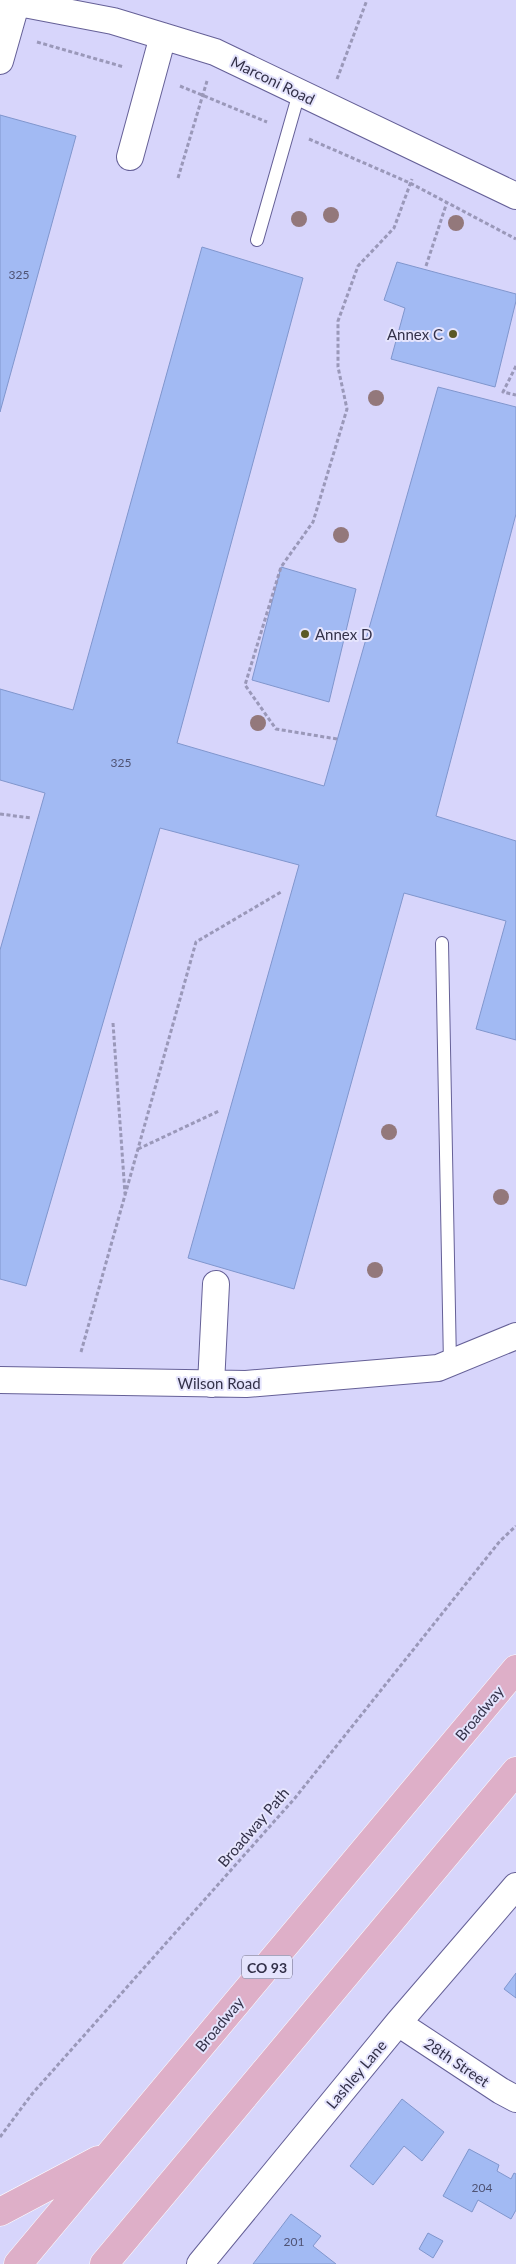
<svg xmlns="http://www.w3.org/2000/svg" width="516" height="2264" viewBox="0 0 516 2264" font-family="Lato,sans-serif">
<rect width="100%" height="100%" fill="#d7d5fb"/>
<path fill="#a2baf3" stroke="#8096cd" d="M0,115l76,21 -76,276z
M202,247l101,31 -126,465 147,43 114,-399 78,20v107l-80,302 80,25v199l-40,-11 30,-108 -102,-28 -110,396 -106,-31 111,-393 -139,-37 -134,458 -26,-7v-329l45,-157 -45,-13v-91l73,21z
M397,262l119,32v7l-21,86 -104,-28 14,-51 -21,-8z
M281,567l75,22 -27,113 -77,-22z
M516,1973v25l-12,-9z
M402,2099l42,33 -22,29 -18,-15 -31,39 -23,-19z
M469,2149l30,16 -2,6 14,8 3,-6 2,1v36l-5,9 -33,-19 -6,12 -29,-16z
M291,2214l30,22 -8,10 23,18h-83z
M428,2233l15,8 -10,17 -14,-9z"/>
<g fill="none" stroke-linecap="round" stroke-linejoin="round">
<defs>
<path id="lane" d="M257,240l42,-147
M442,943l8,421"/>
<path id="street" d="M3,0l110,21 102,31 301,144
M0,61l17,-60
M130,157l33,-121
M0,1380l246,4 192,-16 78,-32
M211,1384l5,-100
M398,2023l103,68 15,8
M200,2264l198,-241 118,-137"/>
<path id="primary" d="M0,2212l98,-52
M18,2264l498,-595
M104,2264l412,-493"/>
</defs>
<use href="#lane" stroke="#656097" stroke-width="14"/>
<use href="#street" stroke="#656097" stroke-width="28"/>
<use href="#primary" stroke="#fff" stroke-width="29"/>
<path stroke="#9a98b9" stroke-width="3" stroke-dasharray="4 2.5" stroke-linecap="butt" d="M37,42l87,25
M337,79l30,-79
M180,86l87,36
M309,139l101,44 106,56
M178,178l29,-97
M426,266l21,-64
M516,366l-13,26 13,3
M337,739l-61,-10 -31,-44 36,-118 32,-45 34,-113 -9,-42v-46l20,-55 36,-38 18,-49
M0,814l31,4
M113,1023l12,171
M138,1149l81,-38
M81,1352l115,-410 85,-50
M0,2137l32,-43 263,-296 205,-257 16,-15"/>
<use href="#lane" stroke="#fff" stroke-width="12"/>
<use href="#street" stroke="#fff" stroke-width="26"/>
<use href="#primary" stroke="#deafc8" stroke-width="28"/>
</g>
<g fill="#93787b">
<circle cx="331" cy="215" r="8"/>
<circle cx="299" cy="219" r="8"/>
<circle cx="456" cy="223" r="8"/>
<circle cx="376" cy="398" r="8"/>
<circle cx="341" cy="535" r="8"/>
<circle cx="258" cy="723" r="8"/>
<circle cx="389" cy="1132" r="8"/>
<circle cx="501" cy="1197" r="8"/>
<circle cx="375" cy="1270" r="8"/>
</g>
<g fill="#5b5925" stroke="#e5e4fd" stroke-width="2">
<circle cx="453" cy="334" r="5"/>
<circle cx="305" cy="634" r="5"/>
</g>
<g text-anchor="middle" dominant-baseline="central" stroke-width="4" stroke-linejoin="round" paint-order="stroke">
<g font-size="12" fill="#4f5374">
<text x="19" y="274">325</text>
<text x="121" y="762">325</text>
<text x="482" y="2187">204</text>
<text x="294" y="2241">201</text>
</g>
<rect fill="#e5e4fd" stroke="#68677f" stroke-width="1" x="242" y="1955.5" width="50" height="23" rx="4"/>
<g font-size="14" font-weight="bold" fill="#333149">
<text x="267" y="1967">CO 93</text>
</g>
<g font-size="15" fill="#333149" stroke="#e5e4fd">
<text transform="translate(273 80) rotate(26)">Marconi Road</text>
<text x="219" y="1383">Wilson Road</text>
<text transform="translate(479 1713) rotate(-50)">Broadway</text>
<text transform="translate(253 1827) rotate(-49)">Broadway Path</text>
<text transform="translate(219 2024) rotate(-50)">Broadway</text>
<text transform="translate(457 2062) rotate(34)">28th Street</text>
<text transform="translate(356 2074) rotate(-50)">Lashley Lane</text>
</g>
<g font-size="15" fill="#333149" stroke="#e5e4fd" text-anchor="end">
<text x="443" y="334">Annex C</text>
<text x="315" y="634" text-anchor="start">Annex D</text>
</g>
</g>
</svg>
